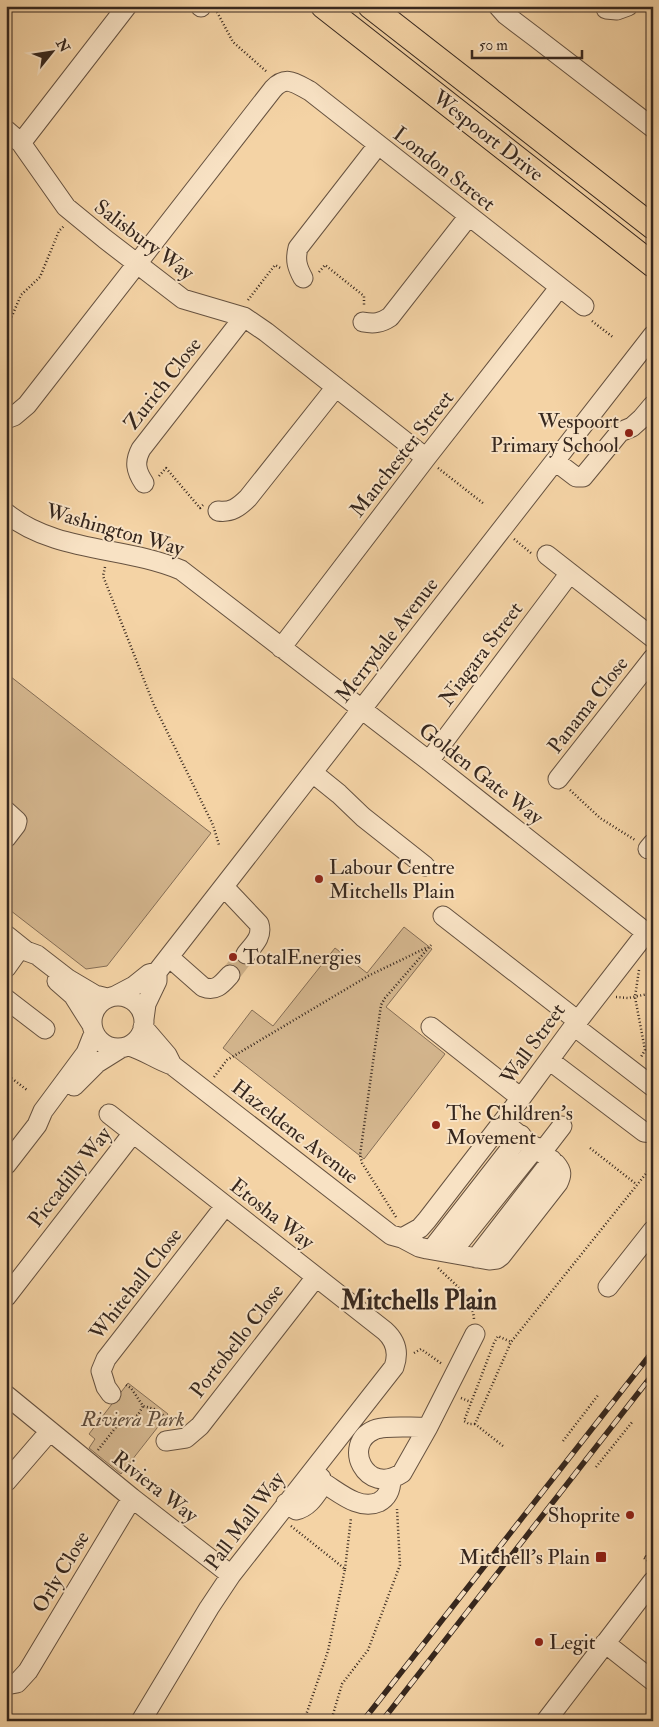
<svg xmlns="http://www.w3.org/2000/svg" width="659" height="1727" viewBox="0 0 659 1727" font-family="'IM FELL Double Pica',serif">
<rect width="100%" height="100%" fill="#f4d3a5"/>
<filter id="stains"><feTurbulence type="fractalNoise" baseFrequency=".004" numOctaves="4"/><feColorMatrix values="0 0 0 0 .2 0 0 0 0 .09 0 0 0 0 .02 0 0 0 .5 -.17"/></filter>
<radialGradient id="worn" r=".72"><stop offset=".6" stop-color="#630" stop-opacity="0"/><stop offset="1" stop-color="#630" stop-opacity=".3"/></radialGradient>
<path fill="#d4b68e" stroke="#856e56" d="M6,673l205,160 -104,133 -21,3 -80,-62z
M404,927l28,22 -46,58 59,47 -81,105 -141,-111 29,-38 21,16 62,-78 32,25z
M128,1383l40,31 -47,60 -32,-26 6,-9 -6,-5z"/>
<g fill="none" stroke-linecap="round" stroke-linejoin="round">
<path stroke="#ceb18a" stroke-width="19" stroke-dasharray="19 9" stroke-linecap="butt" d="M230,975l16,-21"/>
<defs>
<path id="minor" d="M200,6l1,1
M498,6l8,9 29,22 118,91
M606,9l11,1 11,-4
M6,130l15,13 45,64 39,32 78,60 61,18 22,15 160,126
M21,143l106,-137
M303,278c-6,-11 -8,-18 -5,-30l80,-103
M363,322c11,2 18,1 27,-5l78,-100
M6,419l8,-3 13,-11 246,-316c13,-14 22,-6 37,2l274,215
M555,461l21,16h7l37,-45 12,-5 10,-9 11,-13
M144,483c-8,-12 -10,-21 -3,-34l103,-132
M218,511c13,2 21,-4 30,-13l88,-111
M6,513c50,40 119,33 175,57l248,191 224,177
M547,555l106,83
M281,648l145,-190 133,-170
M429,761l141,-188
M313,773l26,21 24,23 62,49
M558,779l95,-121
M6,811l11,10 -1,4 -10,13
M648,849l5,-6
M224,887l35,37c4,13 -6,21 -13,30
M443,916l135,105
M6,935l20,16 11,4 31,24 27,16 12,3
M169,957l34,30c13,5 19,-3 27,-12
M6,968l15,-21
M57,981l16,14 19,30
M115,996l19,-10 15,-12 8,-2 496,-637
M92 1022a26 26 0 1 1 52 0a26 26 0 1 1-52 0Z
M6,999l39,30
M144,1019l2,-15 11,-23v-9
M574,1026l79,61
M143,1027l24,28 5,10
M431,1027l90,71
M129,1046c15,4 28,14 43,19l219,170 11,3 18,-10 7,-8 94,-122 53,-72 72,-93
M549,1060l95,72 9,1
M74,1086l23,-23 24,-15
M109,1114l276,217c11,10 14,22 9,36l-163,208 -22,33 -68,113
M542,1152l20,-26
M6,1165l31,-40 6,-14 43,-58 8,-20
M402,1238l17,9 8,2 62,11 8,-1 4,-3 57,-73c4,-8 4,-12 -2,-19l-53,-42
M432,1249l89,-114
M451,1253l85,-106
M476,1258l76,-98
M608,1287l45,-57
M6,1297l127,-164
M111,1394l-5,-7 -5,-16 5,-12 119,-153
M6,1395l126,103 99,77
M428,1427c-14,1 -43,-2 -54,3 -33,14 -8,67 28,43l26,-46 47,-93
M166,1441l20,-3 14,-12 116,-149
M6,1482l44,-51
M322,1482c17,10 37,29 57,20 9,-5 12,-14 12,-23
M286,1503l10,7c13,-3 19,-14 26,-24l-1,-8 -7,-5
M605,1643l48,38
M6,1685l11,-2 11,-12 104,-173
M546,1721l107,-140"/>
<path id="major" d="M323,6l330,259
M370,6l283,221"/>
</defs>
<use href="#minor" stroke="#665240" stroke-width="21"/>
<use href="#major" stroke="#36271e" stroke-width="26"/>
<path stroke="#36271e" stroke-width="2.5" stroke-dasharray="1 2.5" stroke-linecap="butt" d="M217,12l16,30 34,30
M319,272l6,-7 39,31v10
M248,300l27,-35 7,4
M592,321l22,17
M6,330l15,-35 19,-18 19,-46 5,-5
M438,468l46,36
M159,476l7,-8 34,40 3,-3
M514,539l17,14
M105,567l-2,9 51,129 59,120 6,20
M570,790l30,28 35,22
M639,970l-4,27 10,53 -4,7
M616,997l12,1 25,-5
M6,1074l21,16
M214,1077l13,-17 141,-84 60,-29
M590,1148l46,36
M396,1217l-34,-54 -2,-8 21,-150 4,-7 46,-53
M438,1268c16,16 34,27 36,51
M414,1353l7,-4 21,15
M126,1385l5,3 12,18 11,3 12,8v8
M461,1398l10,4
M475,1424h-6l-5,-3 30,-78 4,-7 13,6
M563,1441l36,-47
M503,1446l-28,-22 36,-82 142,-177
M98,1450l18,-23 22,-12 5,-9
M596,1467l37,-46
M291,1526l54,43 -17,82 -24,70
M645,1556l8,6
M644,1558l9,6
M345,1569l6,-51
M331,1721l11,-37 26,-34 32,-85 -3,-56"/>
<use href="#minor" stroke="#f8e2c4" stroke-width="19"/>
<use href="#major" stroke="#f4d3a5" stroke-width="24"/>
<defs>
<path id="rail" d="M363,1721l290,-370
M382,1721l271,-347"/>
</defs>
<use href="#rail" stroke="#36271e" stroke-width="5.5"/>
<use href="#rail" stroke="#f8e2c4" stroke-width="4" stroke-dasharray="11" stroke-linecap="butt"/>
</g>
<g fill="#8f2418" stroke="#f8e2c4" stroke-width="2">
<circle cx="629" cy="433" r="5"/>
<circle cx="319" cy="879" r="5"/>
<circle cx="233" cy="957" r="5"/>
<circle cx="436" cy="1125" r="5"/>
<circle cx="630" cy="1515" r="5"/>
<rect x="595" y="1551" width="12" height="12" rx="2.5"/>
<circle cx="539" cy="1642" r="5"/>
</g>
<g text-anchor="middle" dominant-baseline="central" stroke-width="4" stroke-linejoin="round" paint-order="stroke">
<g font-size="21" fill="#36271e" stroke="#f8e2c4">
<text transform="translate(488 136) rotate(38)">Wespoort Drive</text>
<text transform="translate(444 169) rotate(38)">London Street</text>
<text transform="translate(144 240) rotate(37)">Salisbury Way</text>
<text transform="translate(163 384) rotate(-52)">Zurich Close</text>
<text transform="translate(402 454) rotate(-52)">Manchester Street</text>
<text transform="translate(115 530) rotate(16)">Washington Way</text>
<text transform="translate(387 640) rotate(-52)">Merrydale Avenue</text>
<text transform="translate(481 654) rotate(-53)">Niagara Street</text>
<text transform="translate(588 705) rotate(-52)">Panama Close</text>
<text transform="translate(481 774) rotate(38)">Golden Gate Way</text>
<text transform="translate(533 1044) rotate(-54)">Wall Street</text>
<text transform="translate(295 1132) rotate(38)">Hazeldene Avenue</text>
<text transform="translate(70 1177) rotate(-52)">Piccadilly Way</text>
<text transform="translate(272 1214) rotate(38)">Etosha Way</text>
<text transform="translate(136 1284) rotate(-52)">Whitehall Close</text>
<text transform="translate(237 1341) rotate(-52)">Portobello Close</text>
<text transform="translate(155 1487) rotate(38)">Riviera Way</text>
<text transform="translate(245 1521) rotate(-53)">Pall Mall Way</text>
<text transform="translate(61 1572) rotate(-59)">Orly Close</text>
</g>
<g font-size="21" fill="#36271e" stroke="#f8e2c4" text-anchor="start">
<text x="619" y="421" text-anchor="end">Wespoort<tspan x="619" dy="24">Primary School</tspan></text>
<text x="329" y="867">Labour Centre<tspan x="329" dy="24">Mitchells Plain</tspan></text>
<text x="243" y="957">TotalEnergies</text>
<text x="446" y="1113">The Children's<tspan x="446" dy="24">Movement</tspan></text>
<text x="620" y="1515" text-anchor="end">Shoprite</text>
<text x="590" y="1557" text-anchor="end">Mitchell's Plain</text>
<text x="549" y="1642">Legit</text>
</g>
<g font-size="21" font-style="italic" fill="#5e4b3a" stroke="#f8e2c4">
<text x="133" y="1419">Riviera Park</text>
</g>
<g font-size="26" font-weight="bold" fill="#36271e" stroke="#f8e2c4">
<text x="419" y="1301">Mitchells Plain</text>
</g>
</g>
<rect width="659" height="1727" fill="none" stroke="#f4d3a5" stroke-width="25"/>
<rect x="8" y="8" width="644" height="1712" fill="none" stroke="#36271e" stroke-width="2.5"/>
<rect x="12" y="12" width="634" height="1702" fill="none" stroke="#36271e"/>
<g transform="translate(52 52) rotate(60)" stroke="#f8e2c4" stroke-width="4" paint-order="stroke">
<path d="M0-4L9 19L0 12L-9 19Z" fill="#36271e"/>
<text y="-8" font-size="14" font-weight="bold" text-anchor="middle" fill="#36271e">N</text>
</g>
<path d="M472 50v8h110v-8" fill="none" stroke="#36271e" stroke-width="2.5"/>
<text x="479" y="50" font-size="15" fill="#36271e" stroke="#f8e2c4" stroke-width="4" paint-order="stroke">50 m</text>
<rect width="100%" height="100%" filter="url(#stains)"/>
<rect width="100%" height="100%" fill="url(#worn)"/>
</svg>
